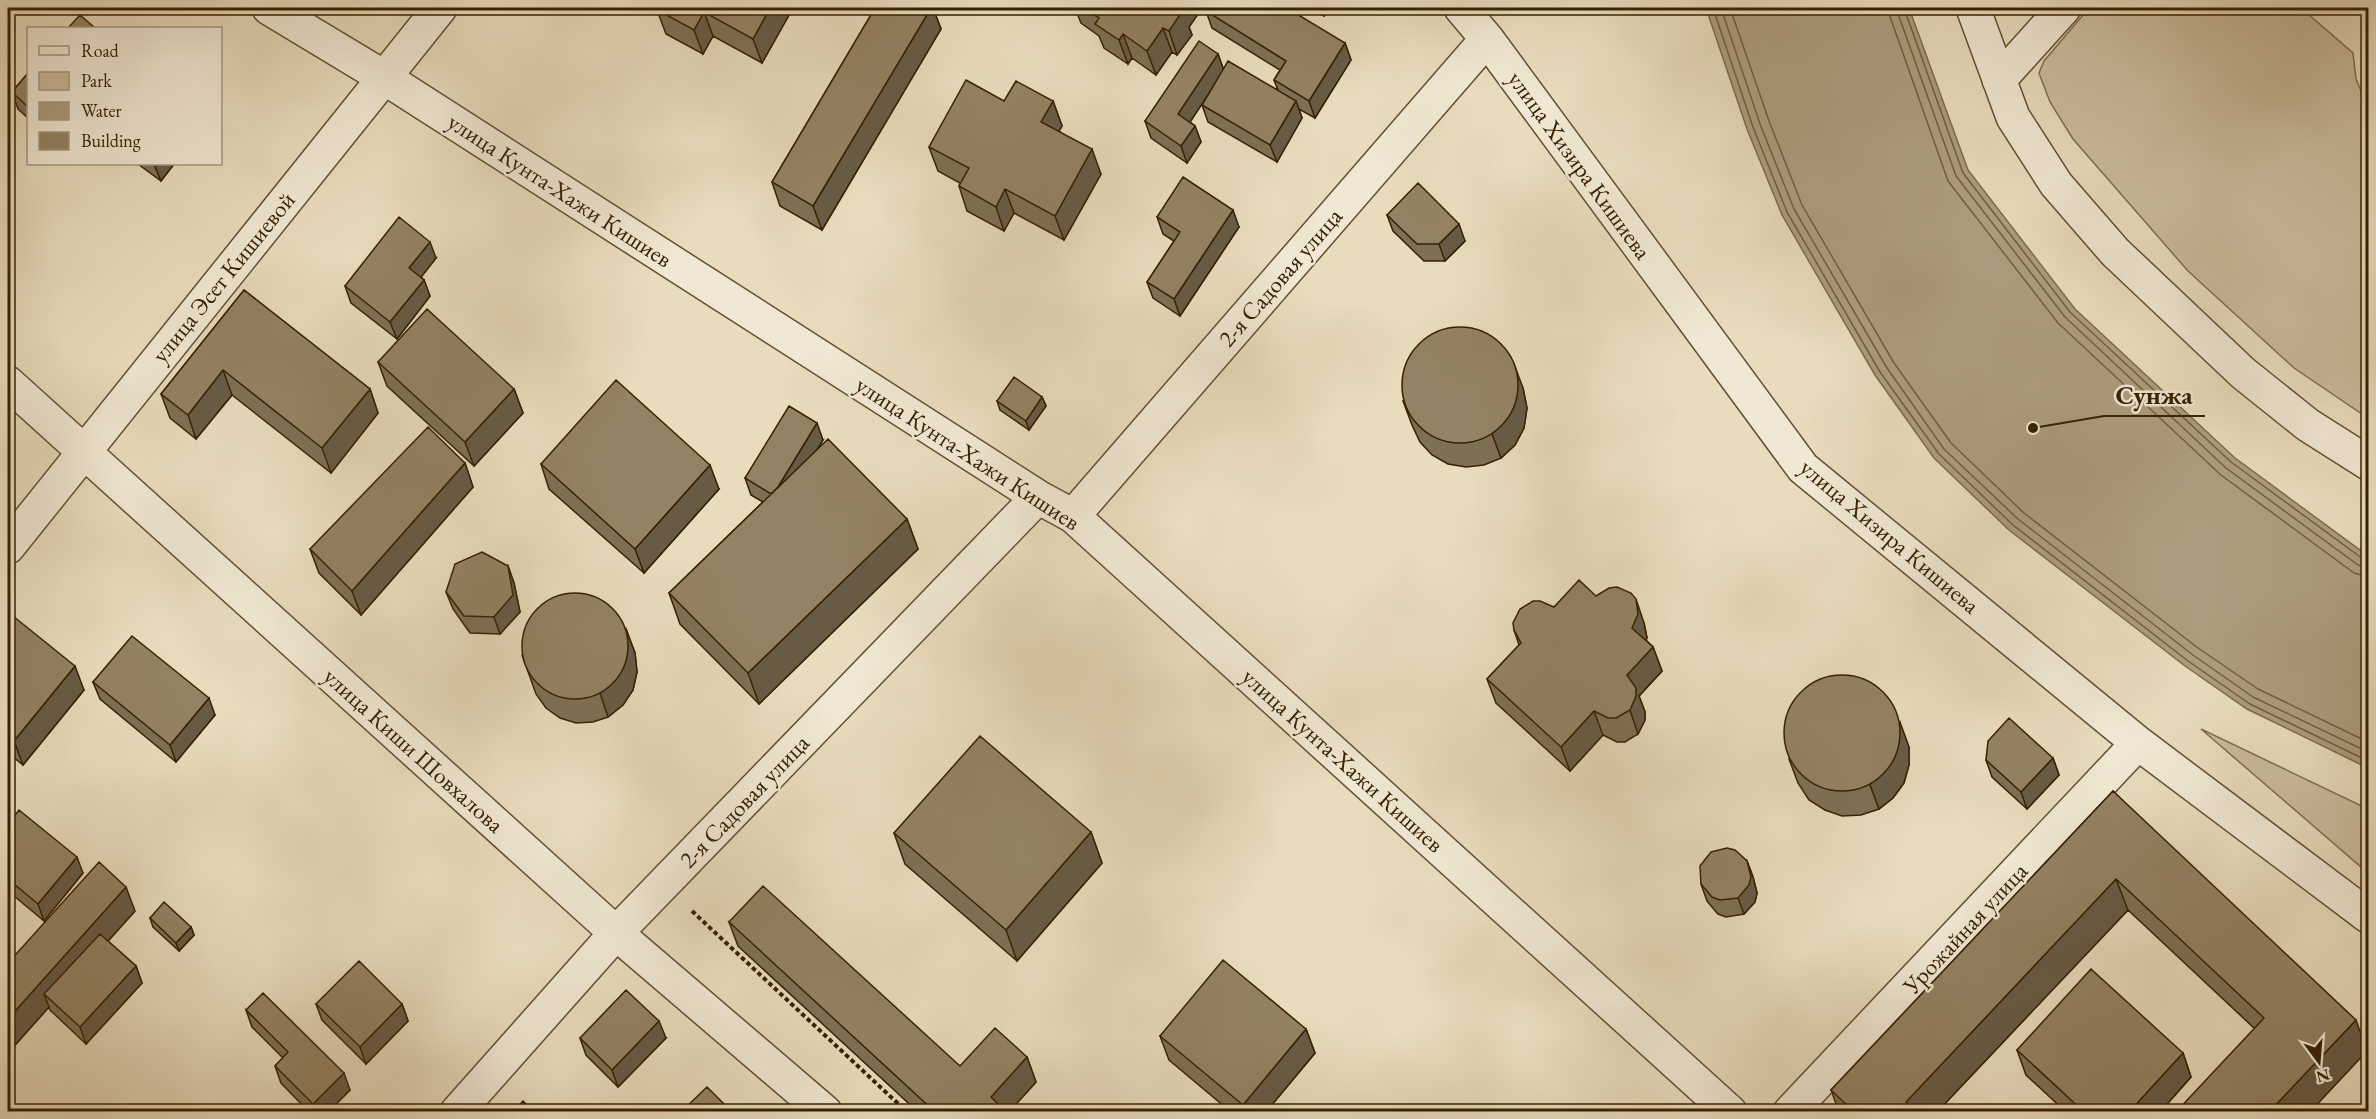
<svg xmlns="http://www.w3.org/2000/svg" width="2376" height="1119" viewBox="0 0 2376 1119" font-family="'EB Garamond',serif">
<rect width="100%" height="100%" fill="#e8dcbd"/>
<filter id="stains"><feTurbulence type="fractalNoise" baseFrequency=".00333" numOctaves="4"/><feColorMatrix values="0 0 0 0 .2 0 0 0 0 .09 0 0 0 0 .02 0 0 0 .5 -.17"/></filter>
<radialGradient id="worn" r=".72"><stop offset=".6" stop-color="#630" stop-opacity="0"/><stop offset="1" stop-color="#630" stop-opacity=".3"/></radialGradient>
<path fill="#cabc9d" stroke="#806e4f" stroke-width="1.5" d="M2089,8h212l52,45 3,26 12,29v310l-74,-50 -106,-97 -115,-132 -23,-37 -11,-29 5,-12z
M2201,729l167,80v64z"/>
<path fill="#ac9c7d" stroke="#7d6a4b" stroke-width="1.5" d="M1706,8h203l59,162 107,139 160,149 133,98v212l-121,-59 -62,-43 -176,-136 -75,-72 -59,-83 -93,-160 -35,-86z"/>
<g fill="none" stroke-linecap="round" stroke-linejoin="round">
<path stroke="#725e3f" stroke-width="1.5" d="M1713,8l40,119 34,85 93,160 59,82 74,71 175,136 62,43 118,57
M1721,8l39,116 34,85 93,159 57,81 74,70 175,136 60,42 115,55
M1730,8l39,113 33,84 92,158 57,80 73,70 174,135 60,41 110,53
M1887,8l61,173 110,142 163,152 133,98 14,4
M1896,8l60,168 109,141 161,151 132,97 10,3
M1904,8l59,165 107,139 161,150 132,97 5,1"/>
<defs>
<path id="minor" d="M269,8l116,70 653,419 35,19 657,596
M1461,8l26,31 316,429 335,275 230,173
M1973,8l40,109 43,67 59,68 128,121 65,52 60,38
M1999,80l65,-72
M8,383l608,550 209,179
M1073,516l414,-477
M8,547l432,-539
M457,1112l159,-179 422,-436
M1790,1112l348,-369"/>
</defs>
<use href="#minor" stroke="#634f30" stroke-width="36"/>
<path stroke="#372001" stroke-width="4" stroke-dasharray="4.5 3" stroke-linecap="butt" d="M692,911l215,201"/>
<use href="#minor" stroke="#f0e8d4" stroke-width="33"/>
</g>
<path fill="#7e7055" stroke="#372001" stroke-width="1.5" d="M793,8l-31,55 -49,-27 -10,18 -37,-20 -9,-24z
M875,8h58l8,21 -119,201 -42,-24 -8,-24z
M1075,8h127l-13,19 3,8 -15,20 -5,-3 -16,23 -24,-17 -4,6 -24,-16 -5,-12 -18,-13z
M1309,8h21l-6,8z
M1206,11l139,32 6,17 -36,58 -16,-9 3,9 -25,44 -69,-40 -6,-17 6,-11 -18,28 5,4 6,16 -14,21 -36,-25 -6,-17 73,-67 5,14 55,22 -4,-10 6,-10 -68,-42z
M28,73v45l-10,-9 -6,-17z
M1004,101h49l9,25 -3,5 42,43 -37,66 -50,-27 -10,18 -37,-20 -8,-25 1,-3 -22,-12 -9,-24z
M138,164h36l-13,17z
M1387,215l78,26 -20,20h-21l-31,-30z
M1157,217l82,10 -59,89 -27,-18 -6,-16 27,-41 -11,-7z
M436,258l-15,19 3,3 6,16 -33,43 -46,-36 -6,-17z
M244,290l126,99 8,24 -47,60 -99,-78 -36,44 -26,-21 -9,-24z
M378,362l136,27 9,24 -49,53 -87,-80z
M1523,388l4,20 -3,20 -9,17 -14,13 -17,7 -18,2 -18,-3 -16,-9 -12,-13 -8,-17 -9,-24z
M1042,397l4,9 -17,24 -29,-20 -3,-9z
M823,440l-5,8 89,71 11,30 -159,155 -79,-80 -11,-31 94,-91 -12,-7 -6,-17z
M465,463l8,24 -112,128 -42,-42 -9,-24z
M541,464l178,25 -75,84 -95,-84z
M508,566l6,17 6,29 -20,22 -30,-1 -17,-24 -7,-17z
M1596,596l48,27 3,15 -1,2 7,7 9,24 -23,25 6,16v8l-7,14 -13,8h-8l-14,-7 -33,36 -74,-68 -9,-24 32,-34 -5,-15 40,-23z
M8,612l76,78 -61,75 -15,-12z
M626,629l9,24 2,19 -4,18 -10,15 -15,12 -15,5 -17,1 -16,-5 -14,-10 -10,-14 -14,-39z
M93,682l122,33 -39,47 -76,-63z
M1909,747v18l-5,18 -11,15 -14,11 -18,6 -19,1 -17,-6 -16,-10 -11,-17 -9,-24z
M2053,758l6,17 -32,34 -35,-32 -6,-17z
M2113,791l254,260 -113,-23 -126,-118 -191,202h-98l-8,-22z
M8,824l75,49 -39,48 -36,-30z
M1091,832l11,31 -85,98 -112,-97 -11,-31z
M1747,861l6,16 4,16 -2,9 -11,12 -18,3 -8,-3 -11,-13 -6,-17z
M135,911l-27,30 28,25 6,17 -56,61 -36,-34 -1,-3 -41,46v-90z
M150,918l41,9 3,8 -15,16 -26,-24z
M729,922l231,144 67,-9 9,25 -27,30h-91l-180,-166z
M316,1004h86l6,17 -42,43 -44,-44z
M246,1010l104,80 -22,22h-19l-28,-29 -6,-17 8,-8 -31,-31z
M1306,1029l9,24 -49,59h-35l-62,-52 -9,-24z
M580,1038h86l-48,49 -32,-32z
M2017,1050l166,3 8,24 -31,35h-94l-40,-37z"/>
<path fill="#675b45" stroke="#372001" stroke-width="1.5" d="M770,8h23l-31,55 -9,-24z
M931,8h2l8,21 -119,201 -9,-24z
M1178,8h24l-13,19 3,8 -15,20 -8,-24z
M1321,8h9l-6,8z
M704,12l9,24 -10,18 -9,-24z
M1163,28l9,24 -16,23 -9,-24z
M1123,34l9,24 -4,6 -9,-24z
M1345,43l6,17 -36,58 -6,-17z
M1218,54l6,17 -40,60 -6,-17z
M1053,101l9,25 -12,20 -9,-24z
M1296,101l6,17 -25,44 -7,-17z
M1195,126l6,16 -14,21 -6,-17z
M1092,149l9,25 -37,66 -9,-24z
M154,164h20l-13,17z
M1005,189l9,24 -10,18 -8,-24z
M1233,210l6,17 -59,89 -6,-17z
M1459,224l6,17 -20,20 -6,-17z
M430,242l6,16 -21,27 -6,-17z
M424,280l6,16 -33,43 -7,-17z
M1514,364l9,24 4,20 -3,20 -9,17 -14,13 -9,-24z
M223,370l9,25 -36,44 -8,-24z
M370,389l8,24 -47,60 -9,-25z
M514,389l9,24 -49,53 -9,-24z
M1042,397l4,9 -17,24 -3,-9z
M817,423l6,17 -44,72 -6,-17z
M465,463l8,24 -112,128 -9,-24z
M710,465l9,24 -75,84 -9,-24z
M907,519l11,30 -159,155 -11,-31z
M508,566l6,17 6,29 -20,22 -6,-17z
M1636,599l8,24 3,15 -7,14 -8,-24z
M626,629l9,24 2,19 -4,18 -10,15 -15,12 -8,-24z
M1653,647l9,24 -23,25 6,16v8l-7,14 -8,-24 -3,-35z
M75,666l9,24 -61,75 -9,-24z
M209,698l6,17 -39,47 -6,-17z
M1594,711l9,24 -33,36 -9,-24z
M1900,722l9,25v18l-5,18 -11,15 -14,11 -9,-24z
M2053,758l6,17 -32,34 -6,-17z
M1091,832l11,31 -85,98 -11,-31z
M77,857l6,16 -39,48 -6,-17z
M1747,861l6,16 4,16 -2,9 -11,12 -6,-16z
M2116,879l12,31 -191,202h-27l-4,-10z
M126,887l9,24 -82,91 -9,-8 5,13 -41,46v-34z
M191,927l3,8 -15,16 -3,-8z
M136,966l6,17 -56,61 -6,-17z
M402,1004l6,17 -42,43 -6,-17z
M2356,1020l11,31 -57,61h-41z
M659,1021l7,17 -48,49 -6,-17z
M1306,1029l9,24 -49,59h-21l-2,-7z
M2183,1053l8,24 -31,35h-31z
M1027,1057l9,25 -27,30h-13l-5,-15z
M344,1073l6,17 -22,22h-13l-2,-8z"/>
<path fill="#938263" stroke="#372001" stroke-width="1.5" d="M658,8h112l-17,31 -49,-27 -10,18 -37,-20z
M875,8h56l-118,198 -41,-24z
M1084,8h94l5,2 -14,21 -6,-3 -16,23 -24,-17 -4,6 -24,-16 4,-6z
M1208,8h79l58,35 -36,58 -35,-21 12,-19 -80,-50z
M80,15l15,13h-27z
M1199,41l19,13 -40,60 17,12 -14,20 -36,-25z
M1228,61l68,40 -26,44 -68,-40z
M28,73v34l-16,-15z
M966,80l38,21 12,-20 37,20 -12,21 51,27 -37,67 -50,-27 -9,18 -37,-21 10,-18 -40,-21z
M1183,177l50,33 -59,89 -27,-17 33,-50 -23,-15z
M1418,183l41,41 -20,20h-22l-30,-29z
M399,217l31,25 -21,26 15,12 -34,42 -45,-36z
M244,290l126,99 -48,59 -99,-78 -35,45 -27,-21z
M427,309l87,80 -49,53 -87,-80z
M1402 385a58 58 0 1 1 116 0a58 58 0 1 1-116 0Z
M1014,377l28,20 -16,24 -29,-20z
M616,380l94,85 -75,84 -94,-85z
M789,406l28,17 -39,64 -7,7 -26,-16z
M428,427l37,36 -113,128 -42,-42z
M828,439l79,80 -159,154 -79,-80z
M482,552l26,14 5,29 -19,22 -30,-1 -18,-24 9,-28z
M1579,580l17,16 13,-8 8,-1 14,6 5,6 2,15 -6,14 21,19 -26,28 9,13v8l-6,14 -14,8h-8l-14,-7 -33,36 -74,-68 34,-36 -7,-13 -1,-7 7,-14 13,-8h7l14,6z
M522 646a53 53 0 1 1 106 0a53 53 0 1 1-106 0Z
M8,612l67,54 -61,75 -6,-5z
M132,636l77,62 -39,47 -77,-63z
M1784 733a58 58 0 1 1 116 0a58 58 0 1 1-116 0Z
M2009,718l44,40 -32,34 -35,-32 2,-19z
M980,736l111,96 -85,98 -112,-97z
M2113,791l243,229 -87,92h-93l88,-94 -148,-139 -210,223 11,10h-63l-23,-22z
M19,810l58,47 -39,47 -30,-25v-55z
M1727,848l8,2 12,11 4,16 -2,8 -11,13 -18,2 -8,-3 -11,-13 -1,-18 11,-14z
M99,862l27,25 -118,132v-56z
M763,886l197,180 35,-38 32,29 -36,40 15,15h-71l-206,-190z
M164,902l27,25 -15,16 -26,-25z
M100,934l36,32 -56,61 -36,-33z
M1223,960l83,69 -63,76 -83,-69z
M359,961l43,43 -42,43 -44,-43z
M2091,969l92,84 -54,59h-45l-67,-62z
M626,990l33,31 -47,49 -32,-32z
M263,993l81,80 -31,31 -38,-38 13,-14 -42,-42z
M707,1087l25,25h-51z
M523,1101l11,11h-21z
M165,1107l5,5h-9z"/>
<g text-anchor="middle" dominant-baseline="central" stroke-width="5" stroke-linejoin="round" paint-order="stroke">
<g font-size="24" fill="#372001" stroke="#f0e8d4">
<text transform="translate(1580 165) rotate(54)">улица Хизира Кишиева</text>
<text transform="translate(560 190) rotate(33)">улица Кунта-Хажи Кишиев</text>
<text transform="translate(223 277) rotate(-51)">улица Эсет Кишиевой</text>
<text transform="translate(1280 277) rotate(-49)">2-я Садовая улица</text>
<text transform="translate(968 453) rotate(33)">улица Кунта-Хажи Кишиев</text>
<text transform="translate(1890 536) rotate(40)">улица Хизира Кишиева</text>
<text transform="translate(414 750) rotate(42)">улица Киши Шовхалова</text>
<text transform="translate(1343 760) rotate(42)">улица Кунта-Хажи Кишиев</text>
<text transform="translate(744 801) rotate(-46)">2-я Садовая улица</text>
<text transform="translate(1965 928) rotate(-47)">Урожайная улица</text>
</g>
</g>
<path fill="none" stroke="#372001" stroke-width="2" d="M2033 428L2104 416H2205"/>
<circle fill="#372001" stroke="#f0e8d4" stroke-width="2" cx="2033" cy="428" r="6"/>
<g font-size="26" text-anchor="middle" font-weight="bold" fill="#372001" stroke="#f0e8d4" stroke-width="5" stroke-linejoin="round" paint-order="stroke">
<text x="2154" y="404">Сунжа</text>
</g>
<rect width="2376" height="1119" fill="none" stroke="#e8dcbd" stroke-width="30"/>
<rect x="9" y="9" width="2358" height="1101" fill="none" stroke="#372001" stroke-width="3"/>
<rect x="15" y="15" width="2346" height="1089" fill="none" stroke="#372001" stroke-width="1.5"/>
<rect x="27" y="27" width="195" height="138" fill="#f0e8d4" stroke="#a69880" stroke-width="1.5"/>
<rect x="39" y="46" width="30" height="9" fill="#f0e8d4" stroke="#a69880" stroke-width="1.5"/>
<text x="81" y="57" font-size="18" fill="#372001">Road</text>
<rect x="39" y="72" width="30" height="18" fill="#cabc9d" stroke="#a69880" stroke-width="1.5"/>
<text x="81" y="87" font-size="18" fill="#372001">Park</text>
<rect x="39" y="102" width="30" height="18" fill="#ac9c7d" stroke="#a69880" stroke-width="1.5"/>
<text x="81" y="117" font-size="18" fill="#372001">Water</text>
<rect x="39" y="132" width="30" height="18" fill="#938263" stroke="#a69880" stroke-width="1.5"/>
<text x="81" y="147" font-size="18" fill="#372001">Building</text>
<g transform="translate(2319 1062) rotate(164)" stroke="#f0e8d4" stroke-width="4.5" paint-order="stroke">
<path d="M0-4.5L10 22L0 15L-10 22Z" fill="#372001"/>
<text y="-9" font-size="16" font-weight="bold" text-anchor="middle" fill="#372001">N</text>
</g>
<rect width="100%" height="100%" filter="url(#stains)"/>
<rect width="100%" height="100%" fill="url(#worn)"/>
</svg>
